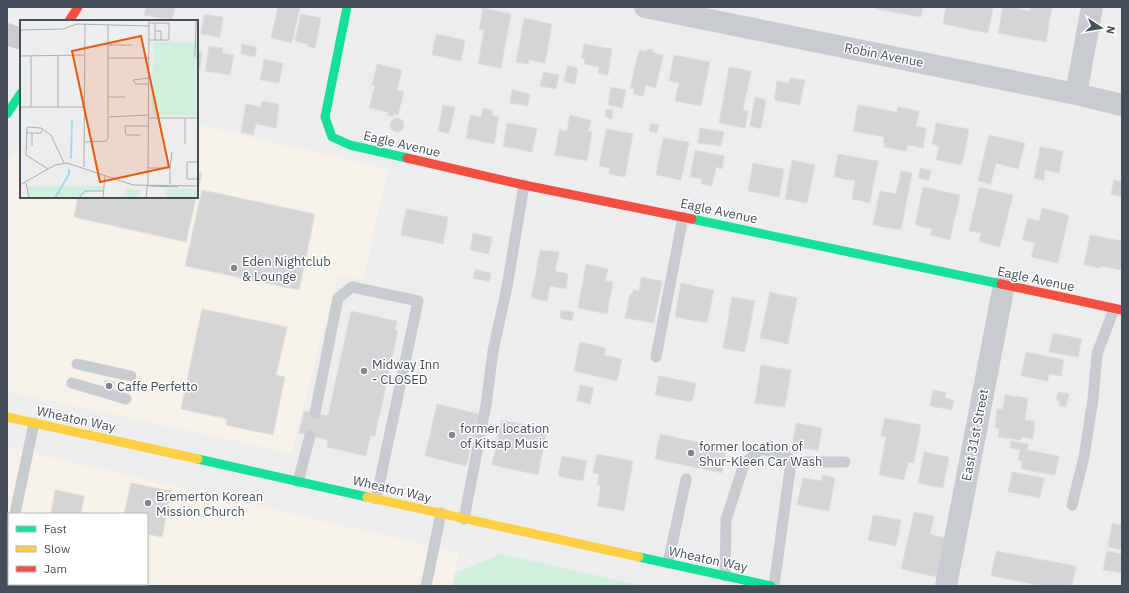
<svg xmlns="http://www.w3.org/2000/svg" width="1129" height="593" viewBox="0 0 1129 593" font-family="'IBM Plex Sans',sans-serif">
<rect width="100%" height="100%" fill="#eeeded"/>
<path fill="#f6f2e8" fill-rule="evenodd" d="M197,125l191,44 -25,111 -25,-5 -47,178 -284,-62v-228l14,-20v54h176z
M7,447l452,106 -7,33h-445zM9,514h138v70h-138z"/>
<path fill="#d0efdd" d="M501,554l142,32h1h-192l3,-13z"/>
<path fill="#d5d5d7" stroke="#dfdfe0" d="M146,7h29l-3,13 -28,-5z
M278,7h22l-8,36 -21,-5z
M876,7h47l-2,10 -46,-8z
M946,7l47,1 -5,25 -45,-9z
M1003,7h16v2l11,2v-4h22l-6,35 -48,-9z
M483,8l28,6 -10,54 -23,-4 6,-34 -5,-1z
M204,14l19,3 -3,20 -19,-3z
M301,14l20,4 -6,30 -8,-2 1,-2 -13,-3z
M524,18l28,6 -7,39 -16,-3 -1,4 -12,-2z
M436,34l29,6 -4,21 -29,-6z
M242,44l15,3 -2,10 -14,-3z
M584,44l28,5 -4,26 -10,-2 1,-6 -15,-3 1,-5 -4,-1z
M209,46l14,2 -1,5 12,2 -4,20 -25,-4z
M647,49l6,1 -1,2 11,3 -7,33 -10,-3 -3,11 -10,-2 2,-5 -5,-1 9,-38 8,1z
M197,51l5,1 -2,17h-3z
M674,55l36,7 -9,44 -26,-5 4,-18 -10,-2z
M264,59l19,4 -4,20 -19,-3z
M377,64l25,6 -5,20 7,2 -6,23 -5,-1v3l-6,-2 1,-3 -19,-4 6,-22 -3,-1z
M567,66l11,2 -3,16 -11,-2z
M729,67l22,4 -8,39 5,1 -3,17 -26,-5z
M543,72l16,3 -3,14 -16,-3z
M790,78l15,2 -5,25 -26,-5 3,-19 12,2z
M611,87l15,3 -4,18 -14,-3z
M512,90l18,4 -2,12 -18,-3z
M755,97l11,3 -5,29 -11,-3z
M262,101l17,3 -3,24 -20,-4 -3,11 -12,-3 5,-28 15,3z
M443,105l12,2 -6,27 -11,-3z
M858,105l39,7 1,-5 21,4 -3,15 10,2 -3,20 -15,-3 -2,6 -22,-4 1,-4h-2l1,-6 -31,-6z
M483,108l10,2 -1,6 7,1 -5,27 -28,-6 4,-23 11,2z
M606,109l7,1 -1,9 -7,-2z
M570,115l21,5 -3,11 4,1 -5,29 -32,-6 4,-25 8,1z
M390 125a7 7 0 1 1 14 0a7 7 0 1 1-14 0Z
M507,123l30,5 -5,24 -29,-6z
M651,123l8,2 -2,8 -8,-2z
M936,123l33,6 -7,36 -26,-5 3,-14 -7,-2z
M700,128l24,4 -3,14 -23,-3z
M606,129l27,5 -8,43 -16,-3 1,-6 -11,-2z
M989,135l36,8 -7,26 -22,-6 -5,21 -13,-3z
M663,138l26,4 -8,38 -25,-5z
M1040,147l23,4 -4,22 -14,-3 -1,10 -10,-2z
M695,150l29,6 -2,13 -6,-2 -4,19 -11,-2 1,-5 -12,-2z
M838,154l40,7 -8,42 -18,-4 3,-18 -21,-4z
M792,160l23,5 -8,38 -22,-4z
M753,163l31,6 -5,28 -31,-6z
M920,168l11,2 -2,10 -11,-2z
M901,171l11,2 -11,57 -28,-5 7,-34 16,3z
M197,172l5,1 -5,21z
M1114,180l8,2v15l-11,-3z
M923,187l37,8 -10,45 -19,-5 1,-6 -17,-4z
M979,187l34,8 -13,52 -21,-5 2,-9 -12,-2z
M202,190l113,24 -16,76 -114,-24z
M78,197h118l-10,45 -112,-25z
M1042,208l27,7 -11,48 -27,-6 4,-14 -13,-3 6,-22 11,3z
M406,209l42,8 -5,27 -42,-9z
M473,233l19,4 -3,17 -19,-4z
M1090,235l32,6v29l-21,-4 -1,2 -16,-3z
M540,250l19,2 -4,19 13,3 -2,15 -16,-3 -3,15 -16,-3z
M586,264l22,5 -3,12 8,1 -6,32 -29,-6z
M475,269l16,4 -2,9 -16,-4z
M641,277l21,4 -8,42 -29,-5 5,-24h2l1,-4 6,1z
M681,283l33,7 -7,33 -32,-6z
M770,292l27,6 -9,46 -28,-6z
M732,297l23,4 -10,51 -22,-4z
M202,309l85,18 -11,48 9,2 -12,58 -47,-10 1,-6 -46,-10z
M561,310l13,2 -2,9 -12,-3z
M351,311l46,10 -2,9 3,1 -23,105 -4,-1 -5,21 -39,-9 1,-7 -29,-7 5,-22 24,5z
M1053,333l29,6 -4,18 -29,-5z
M580,342l26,6 -2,7 18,4 -5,22 -43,-10z
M1026,352l38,8 -3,16 -12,-2 -1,7 -27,-5z
M761,365l30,5 -6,37 -30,-4z
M659,376l37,7 -4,19 -37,-7z
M105,380l10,2 -2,10 -10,-2z
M580,385l14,3 -4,16 -13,-3z
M933,390l13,2 -1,6 9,2 -2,10 -22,-4z
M1058,392l11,2 -3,13 -7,-2 1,-5h-4z
M1005,395l23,3 -3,22 10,1 -2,18 -12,-2v3l-23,-3 1,-9h-4l2,-19h6z
M437,404l42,10 -13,52 -41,-10z
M885,418l36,7 -7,38 -6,-1 -4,18 -25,-5 7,-38 -5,-1z
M501,420l46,9 -9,46 -46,-10z
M796,423l26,5 -4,23 -26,-5z
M660,434l66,14 -4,25 -67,-14z
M1011,441l17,3 -1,6 32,6 -4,19 -34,-6 1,-8 -4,-1 2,-10 -10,-2z
M924,452l25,5 -6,31 -25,-5z
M597,454l36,7 -9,50 -27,-5 4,-20 -4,-1 2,-11 -6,-1z
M562,456l25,5 -4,20 -25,-5z
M1012,472l32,6 -4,20 -32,-6z
M822,475l13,3 -6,33 -32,-6 6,-27 18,3z
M131,483l40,8 -9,46 -15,-3v-20h-23z
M55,490l29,6 -3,18h-30z
M914,512l20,4 -4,18 20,5 -9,39 -40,-9z
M873,515l28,5 -5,26 -28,-6z
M1112,523l10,2v25l-14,-3z
M996,551l80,15 -4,20h-29l-52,-10z
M1107,551l15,3v19l-19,-3z"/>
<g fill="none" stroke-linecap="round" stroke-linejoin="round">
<path stroke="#c9cccf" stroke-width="11" d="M656,357l27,-140
M77,364l54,12
M72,383l54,16
M315,413l23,-115 14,-11 66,14 -42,198
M791,462h54
M298,482l12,-46
M1072,505l12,-48 9,-58 4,-45 17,-45
M15,514l19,-91
M464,519l22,-114 7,-54 14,-64 17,-102
M7,551l2,-9
M668,563l18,-84
M725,576l1,-56 18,-56 16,-15 25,5 6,8 -17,124
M426,586l15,-73"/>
<path stroke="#c9cccf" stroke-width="22" d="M645,7l431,87 46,11
M7,34l14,5
M1076,94l16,-87
M946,586l58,-301"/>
<path stroke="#16e098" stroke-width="9" d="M347,7l-22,110 7,20 18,8 57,13
M7,114l14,-21
M692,219l309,65
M198,459l169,38
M639,557l132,29"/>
<path stroke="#ffcf43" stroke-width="9" d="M7,417l191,42
M367,497l272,60"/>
<path stroke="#f24e42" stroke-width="9" d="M69,21l9,-14
M407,158l117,27 168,34
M1001,284l121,26"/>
</g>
<g fill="#80868d" stroke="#fff" stroke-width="1.5">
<circle cx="234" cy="268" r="4"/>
<circle cx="364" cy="371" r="4"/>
<circle cx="109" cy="386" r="4"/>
<circle cx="452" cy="435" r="4"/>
<circle cx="691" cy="453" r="4"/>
<circle cx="148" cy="503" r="4"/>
</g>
<g text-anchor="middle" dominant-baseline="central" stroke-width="3" stroke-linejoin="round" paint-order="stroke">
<g font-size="13" fill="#444f5a" stroke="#fff">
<text transform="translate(884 55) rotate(11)">Robin Avenue</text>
<text transform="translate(402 144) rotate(13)">Eagle Avenue</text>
<text transform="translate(719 211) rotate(12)">Eagle Avenue</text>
<text transform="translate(1036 279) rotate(12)">Eagle Avenue</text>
<text transform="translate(76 419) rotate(12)">Wheaton Way</text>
<text transform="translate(975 435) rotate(-79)">East 31st Street</text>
<text transform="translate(392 489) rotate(13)">Wheaton Way</text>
<text transform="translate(708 559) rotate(12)">Wheaton Way</text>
</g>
<g font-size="13" fill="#444f5a" stroke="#fff" text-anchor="start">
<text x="242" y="261">Eden Nightclub<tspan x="242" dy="15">&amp; Lounge</tspan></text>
<text x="372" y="364">Midway Inn<tspan x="372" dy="15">- CLOSED</tspan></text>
<text x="117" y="386">Caffe Perfetto</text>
<text x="460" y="428">former location<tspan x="460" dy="15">of Kitsap Music</tspan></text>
<text x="699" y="446">former location of<tspan x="699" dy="15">Shur-Kleen Car Wash</tspan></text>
<text x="156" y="496">Bremerton Korean<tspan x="156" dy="15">Mission Church</tspan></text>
</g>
</g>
<g transform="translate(20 20)">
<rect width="178" height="178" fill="#eeeded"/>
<path d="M133,22h45v73h-43l-3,-5zM8,166h75v5h-16l-8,7h-50zM105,167l15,4 -1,7h-20l8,-5zM147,169h31v9h-32z" fill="#d0efdd"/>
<path fill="none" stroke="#a3dbee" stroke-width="2" d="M51,139l1,-39M35,178l14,-24v-5"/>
<path fill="none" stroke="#aaaeb2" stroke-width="1" d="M0,10l43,-1 14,-5 72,2M135,11h6v9M129,20h20v-17h-20M135,20v-17M88,25h24M38,35v52M0,36l64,-1M175,37l1,-37M88,38h41M129,64h-13l-3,-4 16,-2M88,77h17M0,87h65M11,87v-51M89,97l40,-2M129,98h49M6,113h15l1,-3M120,115h-14l-1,-9h24M65,122l21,-1 2,-3v-113M165,124v-26M12,126v-13M178,142h-11v17h11M64,147l1,-143M128,148h22v16M150,148l2,-16M28,149l-22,-14 1,-28 14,1 10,7 13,28M6,163l3,15M0,165l35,-20 12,-2 66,22 65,1M129,166l29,1M59,178l6,-7h18M83,178l2,-23M126,178l2,-17 1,-161"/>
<path fill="#e8590c" fill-opacity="0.15" stroke="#e8590c" stroke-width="2" d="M121,16l28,131 -69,15 -28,-131z"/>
<rect width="178" height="178" fill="none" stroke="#444f5a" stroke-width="2"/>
</g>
<rect width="1129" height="593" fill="none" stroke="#444f5a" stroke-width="16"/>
<rect x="8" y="513" width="140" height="72" fill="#ffffff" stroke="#b4b9bd"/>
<rect x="16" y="526" width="20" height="6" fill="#16e098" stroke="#b4b9bd"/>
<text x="44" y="533" font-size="12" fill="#444f5a">Fast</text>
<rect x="16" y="546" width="20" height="6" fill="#ffcf43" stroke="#b4b9bd"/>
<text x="44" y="553" font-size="12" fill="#444f5a">Slow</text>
<rect x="16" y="566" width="20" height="6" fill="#f24e42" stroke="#b4b9bd"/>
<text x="44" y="573" font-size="12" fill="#444f5a">Jam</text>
<g transform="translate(1101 28) rotate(102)" stroke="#ffffff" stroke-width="3" paint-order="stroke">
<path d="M0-3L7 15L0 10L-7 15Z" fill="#444f5a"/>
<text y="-6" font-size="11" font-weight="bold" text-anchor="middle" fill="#444f5a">N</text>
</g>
</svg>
